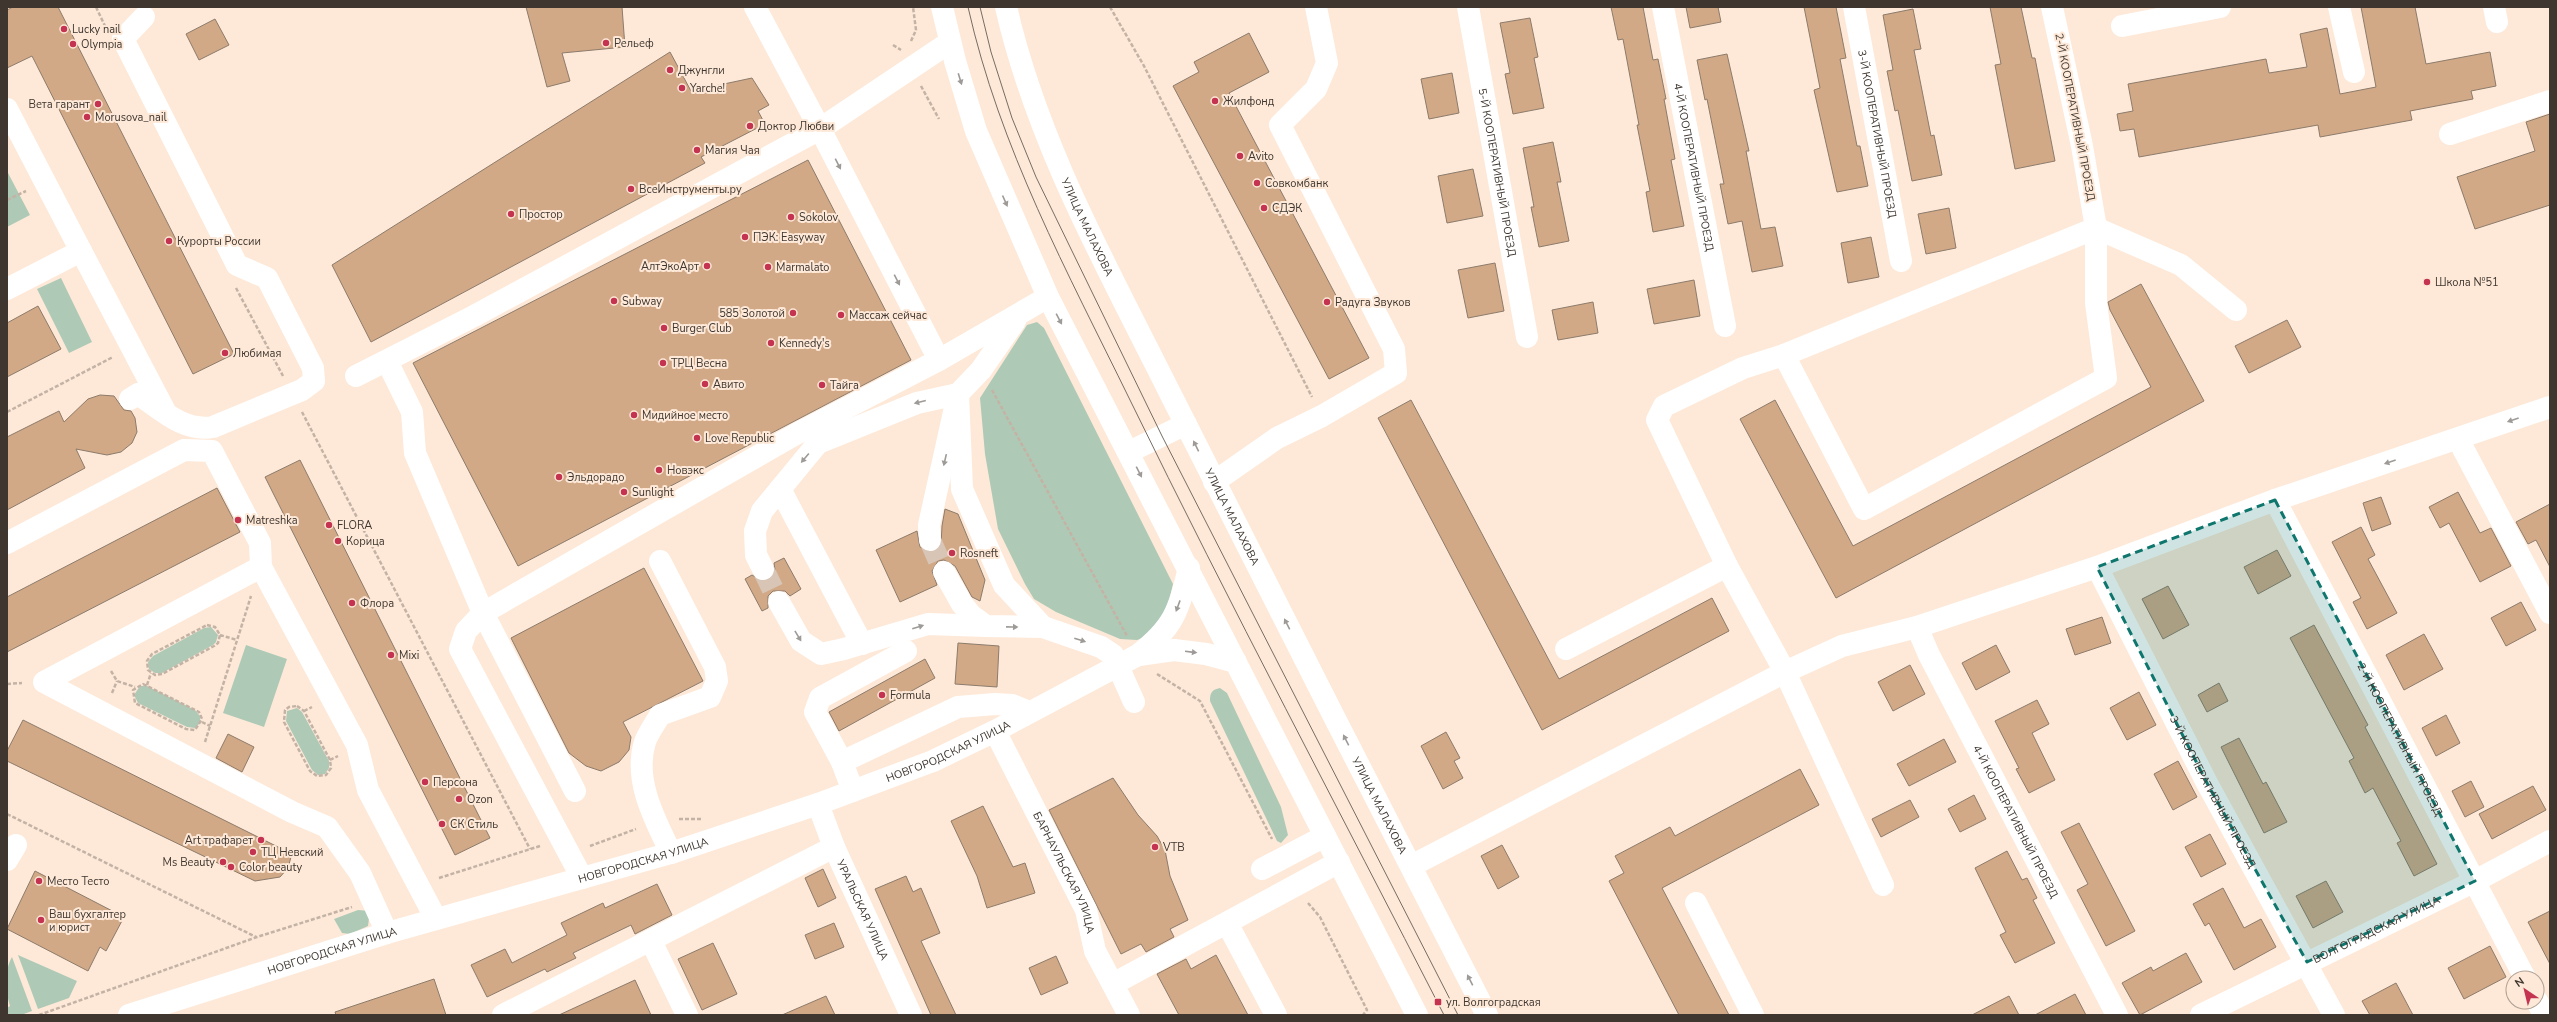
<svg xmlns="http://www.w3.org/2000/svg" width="2557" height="1022" viewBox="0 0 2557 1022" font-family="'Nunito Sans',sans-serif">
<rect width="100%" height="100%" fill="#fee9d8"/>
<path fill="#aecab6" d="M7,171l23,44 -23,12z
M61,278l31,64 -23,11 -32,-64z
M1037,322l7,6 129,256 -8,35 -11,15 -17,6 -17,-1 -64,-27 -22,-13 -9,-15 -27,-55 -13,-75 -5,-56 47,-73z
M211,627l7,8 -2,7 -3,3 -51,28h-7l-6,-4 -1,-7 5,-6 51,-28z
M246,645l41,14 -23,68 -41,-14z
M140,686h7l48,24 5,6v7l-5,5 -8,-1 -49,-24 -4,-8z
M1220,688l7,5 54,114 7,28 -7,8 -4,-2 -67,-140c0,-9 2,-11 10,-13z
M297,708l5,4 27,49v7l-4,6 -7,1 -6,-5 -26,-49 1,-10z
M358,910l12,1 -2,15 -18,8 -8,-1 -8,-14z
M18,955l59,26 -8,17 -31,11z
M12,957l20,54 -11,4h-14v-7l3,-2c-5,-16 -6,-35 2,-49z"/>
<path fill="#d1a987" stroke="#8d7b6b" d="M13,7h45l176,347 -41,20 -161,-318 -25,12v-58z
M526,7h96l3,40 -63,6 8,28 -23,6z
M1611,7h32l10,53 5,-1 8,40h-2l11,60 -4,1 13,66 -31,6 -7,-40 4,-1 -13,-66h2l-16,-86 -5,1z
M1686,7h32l3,15 -31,6z
M1804,7h32l10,51 -6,1 17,87h3l8,40 -31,6 -23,-102 6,-2z
M1990,7h31l11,51h3l20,103 -40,8 -20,-104 6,-1z
M2361,7h54l11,57 64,-12 6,34 -25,5 2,8 -63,12 2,9 -92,17 -2,-12 -179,32 -5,-28 -14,2 -3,-17 16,-3 -5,-27 138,-25 3,14 38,-6 -7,-33 27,-6 13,66 36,-7z
M1913,9l8,40 -7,1 17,86 3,-1 8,40 -30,6 -14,-71 -3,1 -8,-40 6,-1 -10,-55z
M1530,18l8,39 -4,1 10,50 -31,6 -8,-40 5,-1 -10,-50z
M215,19l14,26 -30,15 -13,-26z
M1249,33l20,39 -40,21 140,265 -40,21 -156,-293 26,-14 -5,-10z
M670,52l21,39 61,-13 17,27 -11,6 7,13 -64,33 4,6 -334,179 -39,-77z
M1727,54l22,97h-3l15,78 14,-2 8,39 -31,6 -10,-51 -14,3 -8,-40h4l-17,-85 -2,1 -8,-40z
M1452,73l7,40 -30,6 -8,-40z
M2550,114v91l-75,24 -18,-52 78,-26 -9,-29z
M1553,142l8,40h-4l12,59 -30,6 -8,-40h3l-11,-59z
M808,160l103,200 -393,206 -105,-203z
M1473,169l10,47 -36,7 -9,-47z
M1949,208l7,40 -30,6 -8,-40z
M1871,237l8,40 -31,6 -7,-40z
M1495,263l9,48 -36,7 -10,-48z
M1694,280l6,36 -46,8 -7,-35z
M2141,284l63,117 -368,197 -96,-179 35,-19 78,146 298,-159 -41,-77 -2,-8z
M1593,302l5,31 -40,7 -6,-30z
M38,306l23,43 -54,28v-54z
M2287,320l14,27 -52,26 -14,-27z
M100,395l14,1 10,14 7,1 4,7 2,14 -5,11 -11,9 -14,3 -31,-6 9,19 -78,42v-73l52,-26 5,11 24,-23z
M1411,400l148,279 153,-81 17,33 -187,99 -164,-312z
M300,460l190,378 -35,17 -190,-378z
M217,488l23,44 -233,120v-55z
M2458,492l22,41 11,-5 20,38 -31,16 -31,-59 -9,5 -11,-21z
M2381,497l10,27 -19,7 -9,-28z
M2550,504v63l-14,-27 -8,4 -12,-22z
M945,509l13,5 27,66 -5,21 -8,-4 -17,-31 -11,-6 -6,1 -6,10 5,14 -37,17 -24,-52 41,-19 3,16 10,5 7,-1 4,-6 1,-19z
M2361,527l14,28 -7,4 29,54 -30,16 -14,-27 8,-4 -29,-56z
M2277,550l14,26 -33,18 -14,-27z
M784,558l17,31 -11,7 -5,-5h-12l-5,5v12l-6,3 -17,-32 7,-4 10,6 7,-1 6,-10 -1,-7z
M644,568l59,113 -80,41 8,15 -2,13 -10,12 -18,9 -15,-5 -17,-13 -58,-115z
M2168,586l21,39 -26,14 -21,-40z
M2521,602l15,28 -30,16 -15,-28z
M2102,617l9,26 -36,12 -9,-26z
M2314,625l54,100 -3,2 72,137 -23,12 -17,-33 4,-2 -28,-53 -8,5 -16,-32 5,-3 -64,-120z
M2424,634l19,35 -39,21 -18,-35z
M958,643l41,3 -2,41 -42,-3z
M1996,645l14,27 -34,18 -14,-27z
M925,659l10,19 -96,53 -10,-19z
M1910,665l15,29 -32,17 -15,-29z
M2219,683l9,18 -21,11 -9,-17z
M2139,692l17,33 -29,15 -17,-32z
M2037,700l12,24 -17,9 23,47 -26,13 -13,-24 3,-1 -24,-47z
M2446,715l14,28 -24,13 -14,-28z
M23,720l257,128 11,9 -3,11 -8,9 -25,4 -248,-120v-10z
M1446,732l14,26 -6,3 9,17 -20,11 -22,-43z
M228,734l26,13 -12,25 -26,-14z
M2239,738l24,46 3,-2 21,40 -23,11 -43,-86z
M1944,739l12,23 -47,24 -12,-22z
M2178,761l19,36 -24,13 -19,-36z
M1800,769l19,36 -157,83 67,127h-50l-70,-134 15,-8 -9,-17 55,-29 5,9z
M1113,778l25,37 19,21 8,14 5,26 18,44 -18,9 4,8 -28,15 -5,-8 -20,10 -72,-144z
M2471,781l13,26 -19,10 -13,-26z
M2533,786l13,24 -54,29 -13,-25z
M1974,795l12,24 -26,13 -12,-23z
M1910,800l9,17 -38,20 -9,-18z
M983,806l30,61 12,-4 10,30 -48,15 -10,-32 -26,-55z
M2079,823l56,108 -29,15 -29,-56 11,-6 -27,-52z
M2210,834l16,30 -25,13 -16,-30z
M1502,845l17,32 -21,12 -17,-33z
M2007,851l15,29 5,-2 10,20 -4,2 22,43 -40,20 -15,-28 6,-3 -31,-64z
M823,869l13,29 -18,9 -13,-29z
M35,871l89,46 -18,34 -6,-4 -12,24 -81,-42z
M906,876l7,16 8,-4 19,45 -19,8 35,74h-25l-56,-126z
M2326,881l17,31 -30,16 -17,-32z
M657,884l15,31 -37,19 -4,-9 -58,28 3,5 -29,14 -2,-3 -58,28 -16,-32 34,-16 7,14 55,-28 -6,-12 42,-20 2,5z
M2223,888l21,40 17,-9 15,28 -42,23 -25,-47 -4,3 -12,-22z
M2550,911v53l-22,-42z
M834,923l10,24 -29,12 -10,-24z
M713,943l24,51 -35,16 -24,-51z
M2490,946l16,31 -42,22 -16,-31z
M2186,953l16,29 -62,33 -18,-32 29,-16 2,4z
M1216,955l32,60h-69l-22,-41 29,-15 5,10z
M1056,956l12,27 -27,12 -12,-27z
M434,979l12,36h-110l-1,-3z
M635,980l16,35h-92z
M2396,983l17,32h-43l-8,-14z
M2075,994l11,21h-51z
M826,996l9,19h-53z
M2009,996l10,19h-47z"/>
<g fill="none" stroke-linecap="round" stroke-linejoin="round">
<path stroke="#d8c5b6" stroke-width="22" stroke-dasharray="22 11" stroke-linecap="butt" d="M930,540l14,32
M763,569l16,33"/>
<path stroke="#c4b3a5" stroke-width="2.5" stroke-dasharray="4 2" stroke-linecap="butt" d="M96,7l9,19
M1110,7l34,59 168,331
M911,41l5,-11 -3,-23
M893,45l8,5
M921,86l18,33
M7,200l19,-9
M236,288l47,88
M992,390l135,246
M7,412l106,-55
M302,412l228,437
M207,625l8,2 5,8 -2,8 -4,3 -52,28 -7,1 -7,-5 -1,-9 5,-7z
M220,635l17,5
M111,671l6,10 18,6
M1157,674l43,27 72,138
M7,684l15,-1
M143,684l56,28 3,7 -7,11 -9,-1 -51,-26 -2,-13z
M147,685l4,-12
M112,693l5,-12
M297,706l7,5 26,49 1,8 -5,7 -9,1 -7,-5 -26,-49 1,-12 4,-3z
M304,711l8,-4
M202,722l8,4
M205,742l46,-146
M330,760l8,-4
M7,814l249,123
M679,819h23
M590,846l46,-17
M439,878l101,-32
M1308,903l12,14 47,93 -4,5
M39,1015l218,-78 95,-30"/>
<g stroke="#fff" stroke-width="22">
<path d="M755,7l65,122 119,231"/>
<path id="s1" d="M1468,7l59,330"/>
<path id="s2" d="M1663,7l62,319"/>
<path id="s3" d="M1854,7l47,254"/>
<path d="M2339,7l15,65"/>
<path d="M2494,7l3,15"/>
<path d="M2122,26l98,-19"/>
<path d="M7,109l74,142 -74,38"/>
<path d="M2450,134l100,-33"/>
<path d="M81,251l84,160"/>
<path d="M1784,355l80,154 242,-131 -10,-75v-75l-14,-82 -30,-139"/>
<path d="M387,361l25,51 3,41 68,160 -17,18 -6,18 122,229"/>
<path d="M356,376l118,-60 346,-187 130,-87"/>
<path d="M958,394l4,95 42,96 39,42"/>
<path d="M130,399l8,-5c24,16 45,38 75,33l89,-37 12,-9 -1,-13 -46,-90 -30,-13 -114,-226 21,-22"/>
<path d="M2458,439l92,174"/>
<path d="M1214,482l63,-44 45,-22 74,-43 -2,-24 -114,-224 36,-36 11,-26 -11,-56"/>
<path d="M780,489l82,155"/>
<path id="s4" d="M2275,500l250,478"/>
<path d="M930,540l-1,-15 29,-131 23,-24 34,-49"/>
<path d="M7,543l177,-93 28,1 48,92 1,24"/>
<path d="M660,561l55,106 2,14 -7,16 -50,18c-5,9 -12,18 -15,27 -12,38 10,78 26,111"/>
<path id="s5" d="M2097,567l111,218 126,230"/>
<path d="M763,569l-7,-14 -1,-24 7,-20 56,-68 99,-40 41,-9"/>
<path d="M944,572l18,32 9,11 15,11 57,1 58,20 12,8 21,47"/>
<path d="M779,602l22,39 20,13 23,-5 84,-25 58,2"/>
<path id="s6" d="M1917,627l12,28 188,360"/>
<path d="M1566,649l161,-83"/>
<path d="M1139,655l35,-5 32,4 30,8"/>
<path id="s7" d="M995,731l91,179 9,41 34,64"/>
<path d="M842,762l-27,-50 5,-14 86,-47"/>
<path d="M575,791l-92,-178 313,-179 143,-74 109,-63"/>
<path d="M853,791l-11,-29 116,-55 37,-3 17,1 17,7"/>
<path id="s8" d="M818,804l16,43 77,168"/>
<path d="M7,860l9,-15"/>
<path d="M1411,866l374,-194 57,-26 75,-19 180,-60 178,-67 275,-93"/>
<path d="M1262,869l63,-33"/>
<path d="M1883,885l-98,-213 -58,-106 -70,-146 7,-14 79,-38 41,-13 312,-127 85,37 55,45"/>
<path d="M1696,903l57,112"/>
<path d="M1227,923l49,92"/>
<path d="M387,933l-27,-60 -33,-46 -35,-15 -248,-130 217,-115 96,178 11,45 68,129"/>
<path d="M651,941l36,74"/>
<path d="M1113,984l226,-122"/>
<path d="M2537,1001l7,14"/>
<path id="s9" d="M129,1015l258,-82 284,-80 147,-49 115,-43 62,-30 143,-76c36,-28 40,-43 51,-87"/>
<path d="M503,1015l331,-168"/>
<path id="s10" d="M2201,1015l274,-134 75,-40"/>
</g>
<g stroke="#fff" stroke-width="22">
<path d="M942,7l13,54 21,70 72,166 369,718"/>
<path id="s11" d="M1006,7c32,140 104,265 167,392 103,206 209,411 314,616"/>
<path d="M1129,452l57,-28"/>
</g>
<path stroke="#776c62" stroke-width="1" d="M968,7c32,142 99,264 162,393 101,207 209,410 314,615
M980,7l11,45 21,66 24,59 126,259 296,579"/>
</g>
<defs><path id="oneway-solid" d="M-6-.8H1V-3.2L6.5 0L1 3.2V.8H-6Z"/></defs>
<g fill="#9e9a97">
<use href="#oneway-solid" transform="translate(960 79) rotate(73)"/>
<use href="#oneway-solid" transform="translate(838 164) rotate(63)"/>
<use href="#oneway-solid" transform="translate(1005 201) rotate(66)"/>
<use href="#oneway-solid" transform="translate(897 280) rotate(63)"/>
<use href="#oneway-solid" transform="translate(1059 319) rotate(62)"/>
<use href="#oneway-solid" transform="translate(920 402) rotate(166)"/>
<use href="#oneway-solid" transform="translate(2513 420) rotate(161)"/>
<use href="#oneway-solid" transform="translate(1196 446) rotate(-116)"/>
<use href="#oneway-solid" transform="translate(805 458) rotate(130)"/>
<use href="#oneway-solid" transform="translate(945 460) rotate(103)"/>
<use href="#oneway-solid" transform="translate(2390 462) rotate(161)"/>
<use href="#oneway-solid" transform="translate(1139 472) rotate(63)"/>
<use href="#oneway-solid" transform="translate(1178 606) rotate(110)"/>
<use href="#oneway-solid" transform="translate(1287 624) rotate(-117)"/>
<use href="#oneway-solid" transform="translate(918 627) rotate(-17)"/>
<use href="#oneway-solid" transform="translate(1012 627) rotate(1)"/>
<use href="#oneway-solid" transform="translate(798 636) rotate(59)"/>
<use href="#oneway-solid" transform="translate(1080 640) rotate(18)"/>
<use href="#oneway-solid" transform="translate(1191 652) rotate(7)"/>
<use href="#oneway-solid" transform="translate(1346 740) rotate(-117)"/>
<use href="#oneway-solid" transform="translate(1470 980) rotate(-117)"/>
</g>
<path fill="#0f766e" fill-opacity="0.2" stroke="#0f766e" stroke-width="3" stroke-dasharray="8 5" stroke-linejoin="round" d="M2275,500l200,381 -168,81 -99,-177 -111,-218z"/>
<g fill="#c43451" stroke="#fee9d8" stroke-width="1.5">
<circle cx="64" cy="29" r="4"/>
<circle cx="606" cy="43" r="4"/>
<circle cx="73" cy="44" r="4"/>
<circle cx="670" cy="70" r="4"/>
<circle cx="682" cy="88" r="4"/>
<circle cx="1215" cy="101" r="4"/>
<circle cx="98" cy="104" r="4"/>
<circle cx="87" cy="117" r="4"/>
<circle cx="750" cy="126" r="4"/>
<circle cx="697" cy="150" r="4"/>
<circle cx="1240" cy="156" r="4"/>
<circle cx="1257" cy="183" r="4"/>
<circle cx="631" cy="189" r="4"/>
<circle cx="1264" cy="208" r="4"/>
<circle cx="511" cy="214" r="4"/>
<circle cx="791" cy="217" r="4"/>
<circle cx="745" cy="237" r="4"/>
<circle cx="169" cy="241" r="4"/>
<circle cx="707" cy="266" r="4"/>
<circle cx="768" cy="267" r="4"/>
<circle cx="2427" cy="282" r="4"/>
<circle cx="614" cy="301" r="4"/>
<circle cx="1327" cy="302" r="4"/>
<circle cx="793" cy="313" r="4"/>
<circle cx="841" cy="315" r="4"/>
<circle cx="664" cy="328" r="4"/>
<circle cx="771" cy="343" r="4"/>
<circle cx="225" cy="353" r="4"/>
<circle cx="663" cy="363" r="4"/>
<circle cx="705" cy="384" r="4"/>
<circle cx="822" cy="385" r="4"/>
<circle cx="634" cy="415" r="4"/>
<circle cx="697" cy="438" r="4"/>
<circle cx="659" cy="470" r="4"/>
<circle cx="559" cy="477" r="4"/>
<circle cx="624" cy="492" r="4"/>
<circle cx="238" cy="520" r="4"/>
<circle cx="329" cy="525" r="4"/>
<circle cx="338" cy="541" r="4"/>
<circle cx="952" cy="553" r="4"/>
<circle cx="352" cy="603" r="4"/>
<circle cx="391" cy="655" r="4"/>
<circle cx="882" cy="695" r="4"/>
<circle cx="425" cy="782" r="4"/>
<circle cx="459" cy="799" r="4"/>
<circle cx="442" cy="824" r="4"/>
<circle cx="261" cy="840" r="4"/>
<circle cx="1155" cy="847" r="4"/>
<circle cx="253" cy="852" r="4"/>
<circle cx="223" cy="862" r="4"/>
<circle cx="231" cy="867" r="4"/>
<circle cx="39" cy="881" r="4"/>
<circle cx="41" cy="920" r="4"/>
<rect x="1434" y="998" width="8" height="8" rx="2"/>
</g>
<g text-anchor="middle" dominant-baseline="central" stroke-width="4" stroke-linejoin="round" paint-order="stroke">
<g font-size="11" fill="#3e362f" stroke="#fee9d8" text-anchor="start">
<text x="72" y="29">Lucky nail</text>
<text x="614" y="43">Рельеф</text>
<text x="81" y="44">Olympia</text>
<text x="678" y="70">Джунгли</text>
<text x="690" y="88">Yarche!</text>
<text x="1223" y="101">Жилфонд</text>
<text x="90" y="104" text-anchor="end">Вета гарант</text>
<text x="95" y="117">Morusova_nail</text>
<text x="758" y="126">Доктор Любви</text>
<text x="705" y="150">Магия Чая</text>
<text x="1248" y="156">Avito</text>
<text x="1265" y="183">Совкомбанк</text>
<text x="639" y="189">ВсеИнструменты.ру</text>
<text x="1272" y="208">СДЭК</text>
<text x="519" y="214">Простор</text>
<text x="799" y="217">Sokolov</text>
<text x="753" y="237">ПЭК: Easyway</text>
<text x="177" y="241">Курорты России</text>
<text x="699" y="266" text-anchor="end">АлтЭкоАрт</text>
<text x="776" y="267">Marmalato</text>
<text x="2435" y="282">Школа №51</text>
<text x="622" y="301">Subway</text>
<text x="1335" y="302">Радуга Звуков</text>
<text x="785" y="313" text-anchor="end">585 Золотой</text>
<text x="849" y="315">Массаж сейчас</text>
<text x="672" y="328">Burger Club</text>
<text x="779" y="343">Kennedy's</text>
<text x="233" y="353">Любимая</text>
<text x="671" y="363">ТРЦ Весна</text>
<text x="713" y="384">Авито</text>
<text x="830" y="385">Тайга</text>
<text x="642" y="415">Мидийное место</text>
<text x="705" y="438">Love Republic</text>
<text x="667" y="470">Новэкс</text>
<text x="567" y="477">Эльдорадо</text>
<text x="632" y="492">Sunlight</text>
<text x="246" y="520">Matreshka</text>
<text x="337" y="525">FLORA</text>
<text x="346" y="541">Корица</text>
<text x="960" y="553">Rosneft</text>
<text x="360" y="603">Флора</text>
<text x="399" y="655">Mixi</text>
<text x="890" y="695">Formula</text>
<text x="433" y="782">Персона</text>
<text x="467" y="799">Ozon</text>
<text x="450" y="824">СК Стиль</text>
<text x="253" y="840" text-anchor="end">Art трафарет</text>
<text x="1163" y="847">VTB</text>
<text x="261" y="852">ТЦ Невский</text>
<text x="215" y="862" text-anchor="end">Ms Beauty</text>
<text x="239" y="867">Color beauty</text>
<text x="47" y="881">Место Тесто</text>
<text x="49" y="914">Ваш бухгалтер<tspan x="49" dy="13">и юрист</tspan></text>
<text x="1446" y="1002">ул. Волгоградская</text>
</g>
<g font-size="11" fill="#3e362f" stroke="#fee9d8">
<text transform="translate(2075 117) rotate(79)">2-Й КООПЕРАТИВНЫЙ ПРОЕЗД</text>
<text stroke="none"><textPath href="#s3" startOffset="129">3-Й КООПЕРАТИВНЫЙ ПРОЕЗД</textPath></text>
<text stroke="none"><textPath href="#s2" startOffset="163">4-Й КООПЕРАТИВНЫЙ ПРОЕЗД</textPath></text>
<text stroke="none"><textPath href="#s1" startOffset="168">5-Й КООПЕРАТИВНЫЙ ПРОЕЗД</textPath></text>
<text stroke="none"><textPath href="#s11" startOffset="235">УЛИЦА МАЛАХОВА</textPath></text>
<text stroke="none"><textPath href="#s11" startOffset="559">УЛИЦА МАЛАХОВА</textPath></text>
<text stroke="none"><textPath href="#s4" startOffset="270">2-Й КООПЕРАТИВНЫЙ ПРОЕЗД</textPath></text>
<text stroke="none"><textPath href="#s9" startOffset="861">НОВГОРОДСКАЯ УЛИЦА</textPath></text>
<text stroke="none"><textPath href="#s5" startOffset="253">3-Й КООПЕРАТИВНЫЙ ПРОЕЗД</textPath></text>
<text stroke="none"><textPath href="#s11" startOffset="883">УЛИЦА МАЛАХОВА</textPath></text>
<text stroke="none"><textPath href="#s6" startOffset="218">4-Й КООПЕРАТИВНЫЙ ПРОЕЗД</textPath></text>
<text stroke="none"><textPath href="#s9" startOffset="537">НОВГОРОДСКАЯ УЛИЦА</textPath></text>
<text stroke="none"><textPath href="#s7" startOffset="158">БАРНАУЛЬСКАЯ УЛИЦА</textPath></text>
<text stroke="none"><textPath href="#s8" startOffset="115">УРАЛЬСКАЯ УЛИЦА</textPath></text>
<text stroke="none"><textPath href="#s10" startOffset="195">ВОЛГОГРАДСКАЯ УЛИЦА</textPath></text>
<text stroke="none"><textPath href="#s9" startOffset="213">НОВГОРОДСКАЯ УЛИЦА</textPath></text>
</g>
</g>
<rect width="2557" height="1022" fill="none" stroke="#3e362f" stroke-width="16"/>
<g transform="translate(2525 990) rotate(325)"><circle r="19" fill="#fee9d8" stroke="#b1a194"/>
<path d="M0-3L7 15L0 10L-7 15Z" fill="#c43451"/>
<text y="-6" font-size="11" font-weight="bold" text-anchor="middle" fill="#3e362f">N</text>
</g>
</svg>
